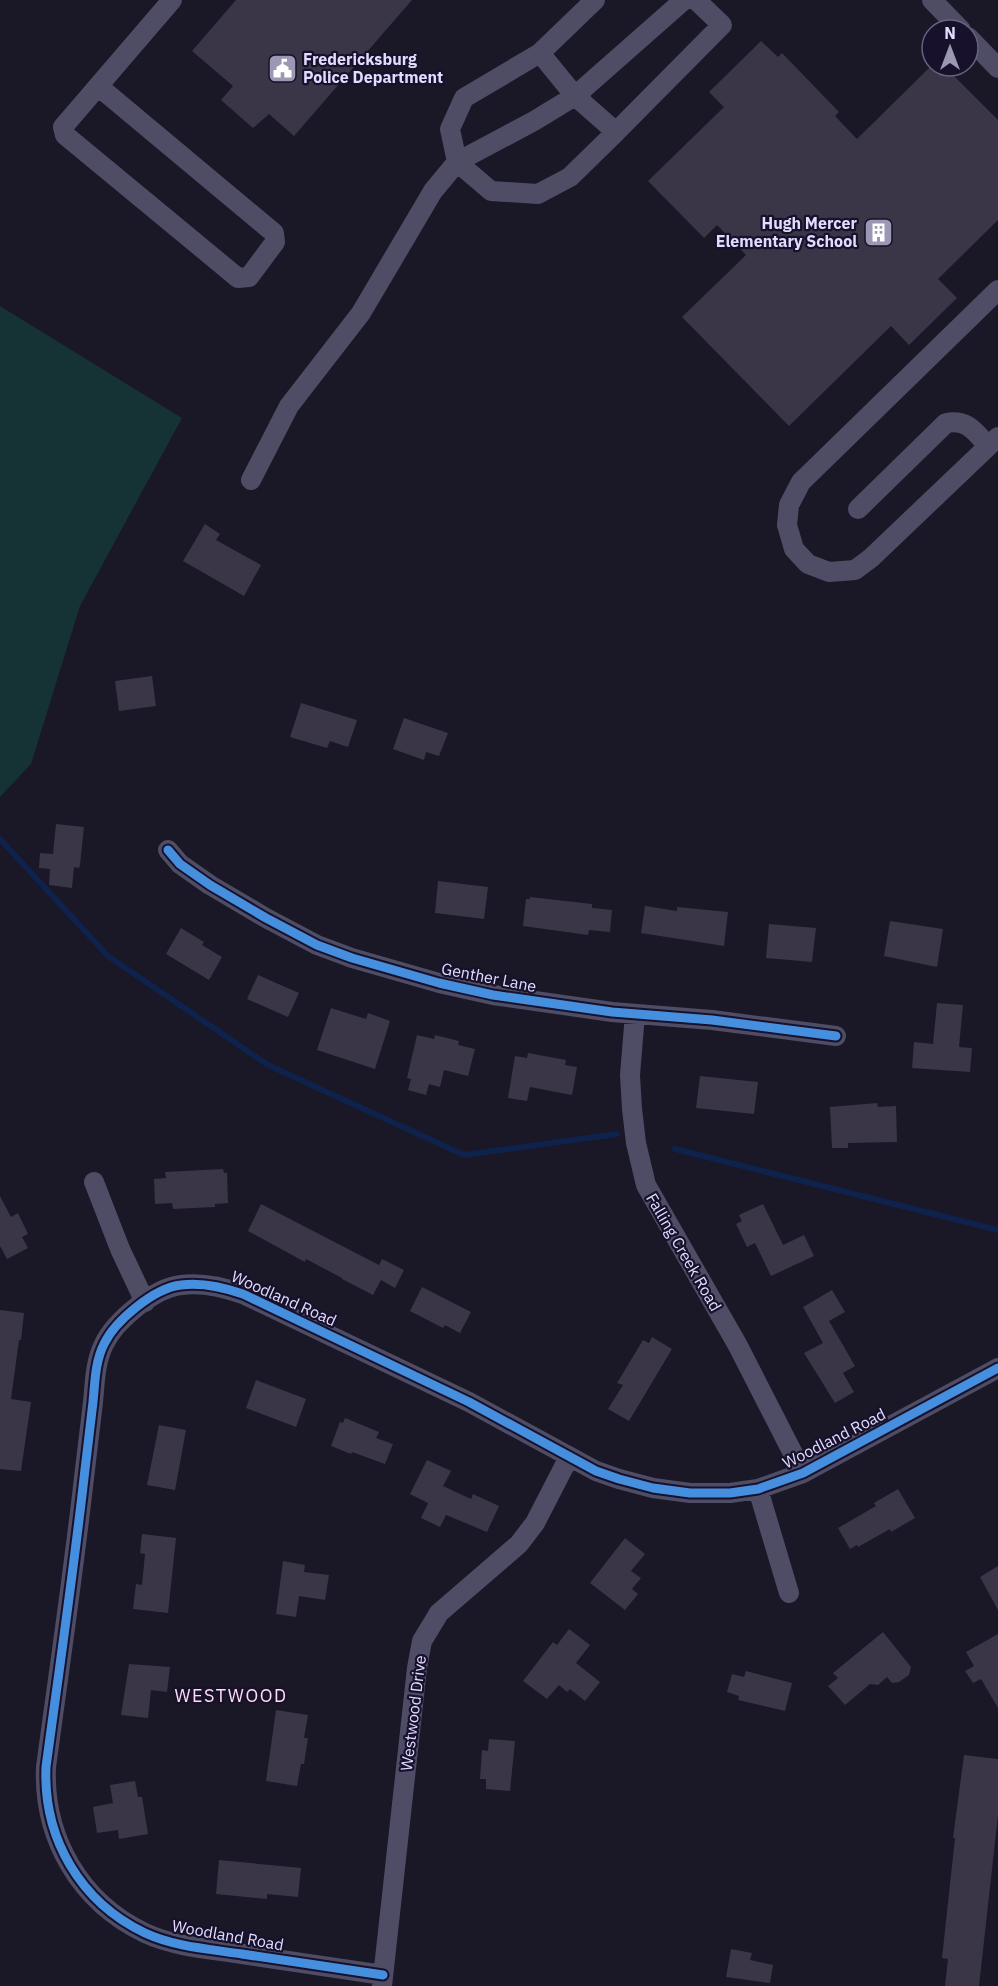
<svg xmlns="http://www.w3.org/2000/svg" width="998" height="1986" viewBox="0 0 998 1986" font-family="'IBM Plex Sans',sans-serif">
<rect width="100%" height="100%" fill="#1a1726"/>
<path fill="#153234" d="M0,306l182,112 -102,188 -49,158 -31,33z"/>
<g fill="none" stroke-linecap="round" stroke-linejoin="round">
<path stroke="#0e224b" stroke-width="6" d="M0,839l108,117 160,109 196,90 153,-21
M675,1149l323,81"/>
</g>
<path fill="#3a3647" d="M236,0h176l-118,136 -25,-22 -16,14 -32,-28 12,-14 -41,-35z
M761,41l17,16 4,-4 57,59 -4,4 22,23 74,-73h13l54,54v100l-60,59 19,19 -48,47 -18,-19 -102,100 -107,-109 64,-62 -29,-30 -13,13 -56,-57 76,-74 -15,-15z
M205,524l15,10 -4,6 45,25 -17,31 -61,-35z
M152,676l4,30 -37,5 -4,-30z
M301,703l56,17 -9,27 -18,-6 -3,7 -37,-11z
M404,718l44,15 -9,23 -13,-4 -2,8 -31,-11z
M56,824l28,3 -4,38 -1,3 -5,-1 -2,21 -23,-3 1,-16 -11,-1 1,-15 13,1z
M438,881l50,6 -4,32 -49,-6z
M530,897l62,7v4l20,2 -2,22 -21,-2 -1,5 -65,-9 3,-27h4z
M645,906l32,5v-4l51,5 -4,34 -83,-13z
M890,921l53,8 -6,38 -53,-11z
M769,924l47,4 -4,34 -46,-4z
M181,928l23,14 -2,3 20,12 -13,23 -43,-26z
M258,975l41,18 -11,24 -41,-18z
M937,1003l26,2 -4,42 13,1 -2,24 -58,-4 2,-26 19,2z
M331,1008l35,11 2,-6 22,8 -15,48 -58,-19z
M417,1035l17,4 1,-4 24,6 -1,4 17,4 -7,27 -24,-6 -4,17 -11,-3 -3,11 -18,-5 3,-11 -4,-1z
M528,1053l38,7 -1,5 12,2 -5,28 -42,-8 -3,14 -19,-3 7,-42 12,2z
M700,1076l58,6 -4,32 -58,-6z
M877,1103l1,4 18,-1 1,36 -49,1v5h-16l-2,-41z
M223,1169l1,4h3l1,30 -13,1v3l-42,2 -1,-6 -17,1 -1,-25 12,-1 -1,-6z
M0,1196l11,21 7,-4 10,21 -6,3 6,11 -21,11 -7,-13z
M261,1204l118,61 3,-6 22,11 -9,18 -14,-8 -8,15 -31,-16v-1l-36,-19 -1,3 -57,-31z
M763,1204l20,41 21,-10 10,21 -43,20 -16,-33 -8,4 -11,-23 6,-3 -3,-6z
M422,1287l49,25 -11,21 -15,-8 -2,3 -33,-17z
M832,1290l13,22 -16,9 26,45 -12,7 11,19 -19,11 -31,-50 19,-10 -20,-36z
M0,1310l24,3 -3,27h-2l-8,59 20,3 -10,69 -21,-2z
M652,1337l20,12 -43,72 -21,-12 15,-24 -6,-2 26,-43 6,3z
M256,1380l50,19 -10,28 -50,-19z
M345,1418l34,14 -3,6 17,6 -8,20 -33,-12 -1,2 -20,-8 9,-24 3,1z
M159,1425l27,5 -11,60 -28,-5z
M427,1460l24,11 -8,15 28,13 2,-5 26,12 -12,26 -41,-17 -6,12 -19,-9 7,-15 -18,-9z
M898,1489l17,29 -24,14 -1,-3 -32,18 -1,-2 -7,4 -12,-21 38,-22 -2,-3z
M142,1534l34,4 -8,75 -35,-4 3,-25 6,1 3,-31 -5,-1z
M625,1538l20,16 -14,17 10,7 -9,11 6,5 -13,16 -35,-27z
M283,1561l22,4 -1,7 25,3 -4,25 -26,-4 -3,21 -20,-3z
M998,1566v44l-18,-33z
M569,1629l21,16 -14,18 24,19 -15,19 -15,-12 -3,3 -8,-7 -12,14 -24,-18 30,-39 4,3z
M883,1632l28,35 -2,8 -10,7 -7,1 -5,-6 -9,8 -8,-1 -25,21 -17,-19 10,-8 -5,-5z
M998,1634v74l-17,-29 -8,4 -8,-12 9,-5 -8,-14z
M129,1664l41,3 -3,25 -16,-2 -3,28 -27,-3z
M746,1671l46,12 -7,28 -47,-11 1,-4 -12,-4 5,-18 12,3z
M276,1710l32,5 -4,23h4l-4,26h-3l-4,22 -31,-5z
M489,1739l26,2 -5,50 -24,-2v-10h-6l2,-29 6,1z
M964,1755l34,4v56l-19,171h-34l3,-27 -6,-1 13,-120h-2z
M135,1781l3,16h4l6,37 -29,5 -1,-9 -21,3 -4,-26 20,-4 -3,-18z
M219,1860l82,8 -3,29 -31,-3v5l-51,-5z
M731,1949l21,4 -2,7 23,5 -3,18 -44,-6z"/>
<g fill="none" stroke-linecap="round" stroke-linejoin="round">
<path stroke="#4f4d66" stroke-width="20" d="M595,0l-55,53 35,43 41,36 106,-107 -26,-25
M932,0l29,30
M968,37l30,31
M540,53l-76,45 -14,31 7,33 34,29 47,3 32,-17 46,-45
M98,86l176,147 1,9 -26,35 -11,1 -173,-143 -2,-8 109,-127
M998,290l-197,192 -12,23 -2,20 7,24 14,15 21,8 26,-2 16,-12 127,-121
M251,480l38,-74 72,-93 72,-122 24,-29 77,-41 41,-25 109,-96
M858,509l88,-86c22,-4 29,9 42,23
M168,850l12,14 30,21 56,33 51,27 35,13 87,25 54,12 119,17 100,8 124,16
M635,1014l-5,61 2,34 4,34 10,42 91,159 66,129
M94,1182l26,67 25,53
M758,1489l31,104
M383,1975c-47,-7 -94,-14 -141,-21 -32,-5 -67,-7 -97,-21 -65,-31 -102,-95 -99,-166 13,-96 27,-192 38,-289 3,-25 6,-51 9,-76 2,-20 2,-40 11,-58 11,-23 50,-56 77,-59 21,-3 42,2 62,9l226,108 127,69 23,8 34,9 37,5h40l28,-4 45,-16 195,-105
M382,1986l35,-318 5,-27 17,-28 80,-69 16,-21 34,-66"/>
<defs>
<path id="cycleway" d="M168,850l12,14 30,21 56,33 51,27 35,13 87,25 54,12 119,17 100,8 124,16
M383,1975c-47,-7 -94,-14 -141,-21 -32,-5 -67,-7 -97,-21 -65,-31 -102,-95 -99,-166 13,-96 27,-192 38,-289 3,-25 6,-51 9,-76 2,-20 2,-40 11,-58 11,-23 50,-56 77,-59 21,-3 42,2 62,9l226,108 127,69 23,8 34,9 37,5h40l28,-4 45,-16 195,-105"/>
</defs>
<use href="#cycleway" stroke="#17112c" stroke-width="13"/>
<use href="#cycleway" stroke="#468fdf" stroke-width="9"/>
</g>
<defs>
<symbol id="civic-square" viewBox="-11 -11 22 22"><rect x="-9" y="-9" width="18" height="18" rx="4" fill="#9c97b3" stroke="#17112c"/><path d="M-.6-6.5H3V-4.5H.6V-3L4-1V1h2V6H-6V1h2V-1L-.6-3ZM-1.2 2.5V6h2.4V2.5Z" fill="#fff"/></symbol>
<symbol id="building-square" viewBox="-11 -11 22 22"><rect x="-9" y="-9" width="18" height="18" rx="4" fill="#9c97b3" stroke="#17112c"/><path d="M-4-6H4V6H1V3H-1V6H-4ZM-2.5-4.3h1.7v1.8h-1.7ZM.8-4.3h1.7v1.8H.8ZM-2.5-1h1.7V.8h-1.7ZM.8-1h1.7V.8H.8Z" fill="#fff"/></symbol>
</defs>
<g fill-rule="evenodd">
<use href="#civic-square" x="266" y="52" width="33" height="33"/>
<use href="#building-square" x="862" y="216" width="33" height="33"/>
</g>
<g text-anchor="middle" dominant-baseline="central" stroke-width="4.5" stroke-linejoin="round" paint-order="stroke">
<g font-size="16" font-weight="bold" fill="#e2dcff" stroke="#17112c" text-anchor="start">
<text x="303" y="59">Fredericksburg<tspan x="303" dy="18">Police Department</tspan></text>
<text x="857" y="223" text-anchor="end">Hugh Mercer<tspan x="857" dy="18">Elementary School</tspan></text>
</g>
<g font-size="16" fill="#e2dcff" stroke="#17112c">
<text transform="translate(489 977) rotate(11)">Genther Lane</text>
<text transform="translate(684 1252) rotate(60)">Falling Creek Road</text>
<text transform="translate(284 1298) rotate(24)">Woodland Road</text>
<text transform="translate(834 1438) rotate(-27)">Woodland Road</text>
<text transform="translate(413 1713) rotate(-83)">Westwood Drive</text>
<text transform="translate(228 1935) rotate(10)">Woodland Road</text>
</g>
<g font-size="18" letter-spacing="1.5" fill="#ffdef2" stroke="#17112c">
<text x="231" y="1695">WESTWOOD</text>
</g>
</g>
<g transform="translate(950 48)"><circle r="28" fill="#17112c" stroke="#686280" stroke-width="1.5"/>
<path d="M0-4.5L10 22L0 15L-10 22Z" fill="#9c97b3"/>
<text y="-9" font-size="16" font-weight="bold" text-anchor="middle" fill="#e2dcff">N</text>
</g>
</svg>
